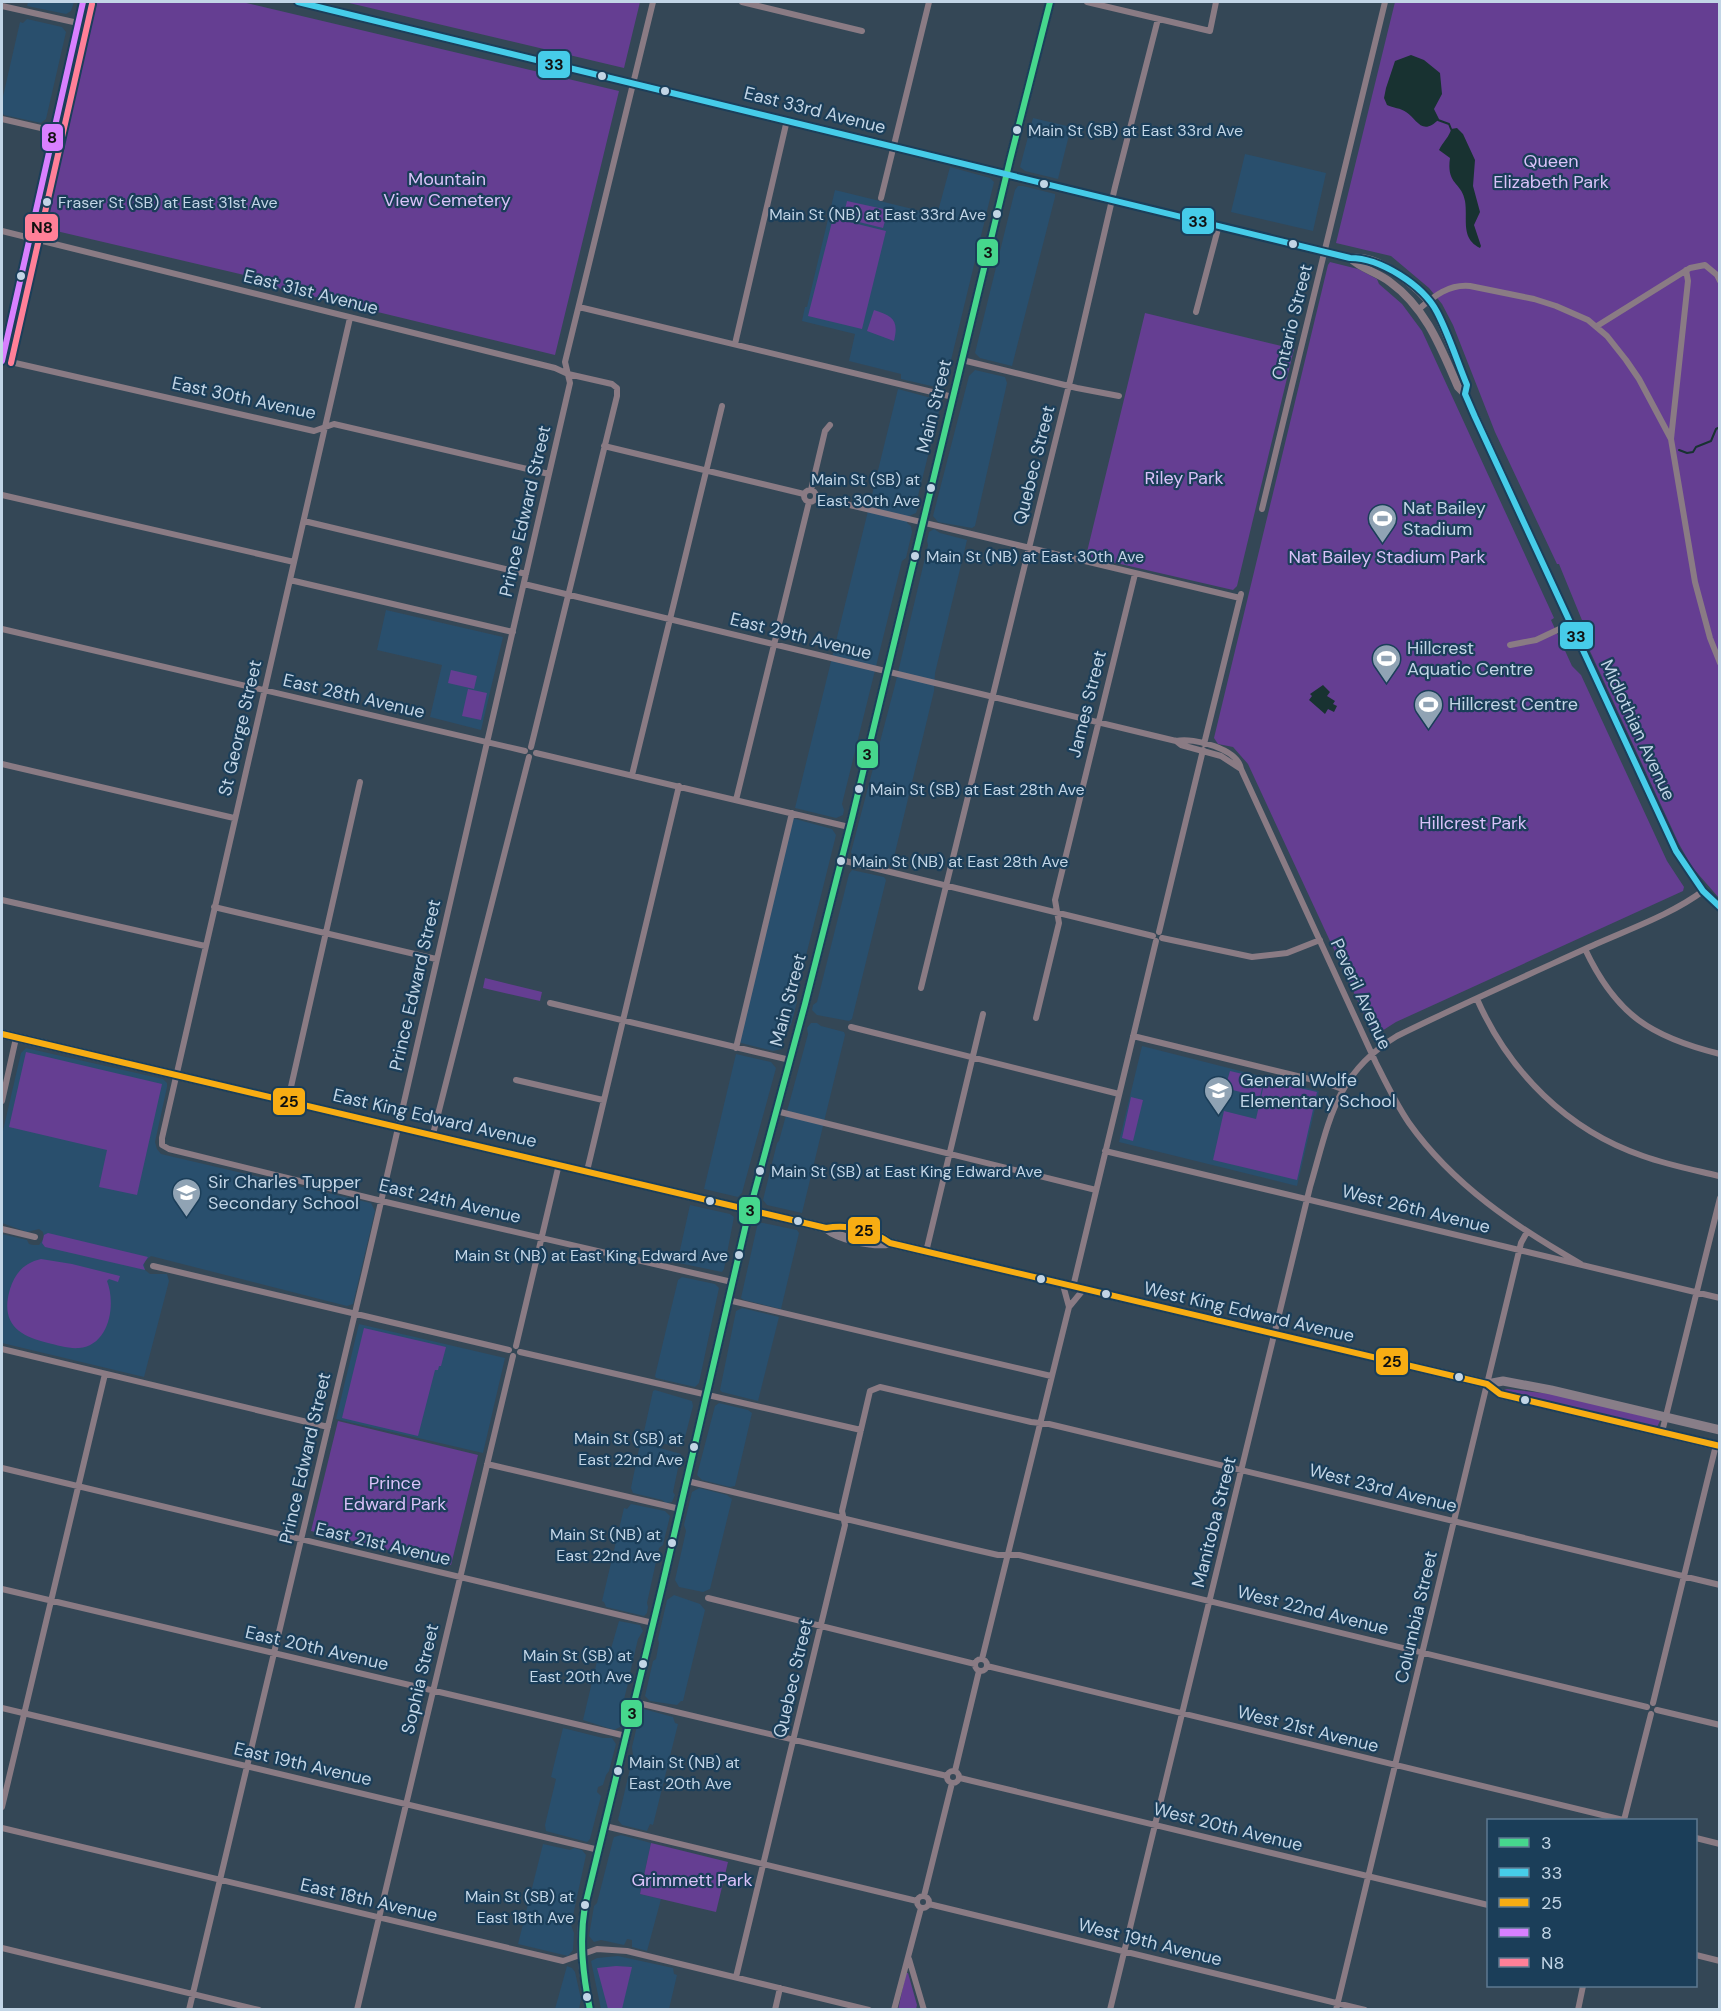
<svg xmlns="http://www.w3.org/2000/svg" width="1721" height="2011" viewBox="0 0 1721 2011" font-family="'DM Sans',sans-serif">
<rect width="100%" height="100%" fill="#344756"/>
<path fill="#294f6d" d="M28,2h46l-3,9 -5,3 -39,-8z
M27,19l35,8 4,5 -20,87 -5,4 -37,-8 -2,-3v-11l18,-79 3,1z
M1033,118l38,9 -13,52 -33,-8 -5,-4z
M1245,154l81,19 -13,58 -82,-19z
M950,167l40,11 4,4 -49,203 -5,3 -39,-9v-5l-52,-13 6,-27 -53,-13 3,-14h2l28,-117 102,25z
M1018,186h5l32,8v3l-43,169 -32,-8 -5,-5 40,-163z
M975,370l30,7 2,6 -32,143 -3,2 -34,-6 -5,-6 36,-140z
M898,389l37,10 5,3v5l-23,93 1,7 -2,6 -7,3 -2,7 4,3 1,6 -6,26 -4,3 -60,243 2,6 -1,5 -7,3 -41,-10z
M934,529l6,4 27,7 -32,133 -1,18 -41,170 -2,4 -26,-6 -4,2 -7,-2 -3,-7 44,-167 33,-140 -1,-4 2,-9z
M386,610l117,27 -22,93 -51,-13 12,-52 -65,-15z
M792,818l40,11 4,6 -40,161 1,6 -6,23 -4,3 -6,21 -8,2 -32,-8 -2,-3z
M852,870l32,7 2,3 -34,139 -3,2 -32,-6 -5,-5 1,-5 4,-3 32,-128z
M811,1023h6l4,3 23,6 1,3 -43,178 -35,-8 -4,-5 14,-57 2,-2 29,-107 -1,-6z
M1142,1046l177,45 -22,95 -178,-44z
M26,1048l137,31 4,4v4l-12,55 2,7 4,5 210,49 4,8 -22,93 -6,2 -196,-50 -7,6 1,8 5,4h17l2,7 -25,96 -142,-34v-109l25,6 2,4 4,1h6l5,-7 -1,-6 -4,-3 -12,3 -25,-9v-88l19,-82z
M736,1054l35,8 5,6 -34,125 -4,4 -34,-8z
M690,1205l40,9 4,3 -10,52 -2,3 -43,-9 -1,-4z
M758,1222l39,8 2,3 -18,76 -37,-9 -3,-2z
M682,1277l33,7 4,4 -20,95 -4,4 -39,-9 -1,-2 23,-96z
M742,1308l37,9 -21,84 -36,-9 -2,-2 16,-79z
M359,1324l146,34 -22,95 -147,-34z
M655,1390l37,11 1,5 -10,39 -5,2 -33,-8 -2,-3 10,-45z
M719,1403l29,7 4,3 -17,73 -5,1 -28,-7 -5,-5 18,-69z
M642,1443l39,11 -8,38 2,3 -3,7 -6,1 -4,-3 -29,-7 -2,-5 9,-44z
M699,1488l28,7 5,4 -22,90 -7,3 -24,-5 -4,-7 11,-49 -2,-6 8,-33z
M631,1504l34,7 5,5 -7,29 -4,3 -12,55 1,4 -1,6 -3,3 -38,-9 -2,-5 -2,-1 22,-93 3,1z
M674,1595l26,9 5,6 -22,91h-2l-4,4 -27,-4 -5,-5 8,-35 3,-2 3,-16 -1,-4 9,-39z
M619,1621l21,4 3,6 -5,8 -8,34 -5,1 -1,4 4,5 -8,33 2,4 -2,7 -6,3 -31,-10 15,-63 10,2z
M644,1709l29,8 2,6 3,1 -25,101 -3,-1 -3,7 -25,-6 -4,-5 15,-64 -1,-9 8,-34z
M563,1728l40,10h9l4,6 -7,27 -3,4 -3,10 -5,2 -1,5 4,4 -11,43 -3,3 -41,-11 -1,-6 11,-46 -5,-2z
M621,1835l30,8 -11,51 21,5 -14,52 -15,-4v-7l-5,-1 -3,6 -23,-5 -7,2 -5,-6 5,-30 3,-3 16,-63 1,-3z
M543,1844l27,6 4,-2 8,2 4,5 -15,70 3,8 -1,17 -5,6 -50,-12z
M618,1956l55,12 1,6 3,1 -8,34h-68l-10,-48 6,-3z
M567,1966l5,2 3,4 6,27 -2,10h-24z"/>
<path fill="#653e92" d="M97,2h145l377,89 -64,264 -285,-69v-5l-218,-51 -6,-7z
M345,2h295l-16,66z
M1395,2h324v896l-27,-31 -13,-23 -96,-208 3,-6 -27,-66h-2l-62,-132 -42,-107 -11,-21 -13,-16 -38,-32 -55,-13z
M847,201l41,9 -5,18 -40,-10z
M833,218l53,13 -24,98 -54,-13z
M1330,262l28,7 19,10 2,5 23,20 20,27 132,287 -3,2 21,46 9,9 86,186 17,26 -1,4 -287,131 -22,14 -126,-272 -15,-17 -15,-3 -4,-6 114,-473z
M874,310c19,6 25,10 20,31l-27,-10z
M1145,313l149,36 -57,237 -4,4 -147,-34z
M451,670l26,6 -3,13 -26,-6z
M468,689l19,4 -6,27 -19,-4z
M485,978l57,14 -2,9 -57,-13z
M26,1052l136,32 -25,111 -38,-8 8,-37 -98,-23z
M1230,1071l34,8 -4,18 -35,-9z
M1265,1080l52,12 -20,88 -84,-20 11,-49 32,8z
M1131,1097l12,3 -10,41 -11,-3z
M48,1233l100,24 -5,8 2,5 -100,-23 -3,-4 2,-8z
M41,1259l31,5 48,12 -2,6 -9,-3 -2,2c9,23 3,64 -28,67 -10,1 -22,-3 -31,-5 -30,-7 -48,-20 -38,-54 5,-16 14,-26 31,-30z
M364,1328l82,19 -5,19h-2l-1,4h-3l-17,66 -76,-18z
M1507,1389l45,5 108,26v1l-3,6 -153,-37z
M338,1421l140,34 -27,110 -140,-34z
M651,1843l77,19 -12,50 -76,-18z
M616,1966l16,1 -10,42h-14l-11,-41z
M906,1973h2l9,32 -1,4 -18,1z"/>
<path fill="#183231" d="M1411,55l13,5 16,13 2,21 -8,15 5,10c-17,18 -22,0 -33,-7 -5,-4 -13,-4 -19,-7l-3,-7 2,-10 9,-27z
M1457,128l6,6 12,26 -2,26 7,26 -6,13 7,21 -1,2c-20,-10 -12,-29 -15,-47 -3,-19 -19,-16 -15,-43l-11,-8c3,-7 11,-14 12,-21z
M1323,685l7,7 -3,4 8,5 -2,3 4,2 -3,6 -6,-3 -3,5 -16,-14 3,-4 -2,-2z"/>
<g fill="none" stroke-linecap="round" stroke-linejoin="round">
<path stroke="#183231" stroke-width="2" d="M1438,120l11,4 2,5
M1679,450l8,3 6,-1 3,-5 15,-6 5,-12 4,-2"/>
<path stroke="#8a7b84" stroke-width="6" d="M742,2l120,29
M1087,2l123,29 6,-29
M2,6l76,17
M2,119l52,12
M881,198l48,-196
M2,231l553,137 13,6 44,10 5,4v8l-86,351
M579,307l374,90
M1419,309c15,-13 30,-25 51,-23l64,13 22,7 32,14 19,16 19,24 13,19 32,60 24,143 15,56 10,25
M1196,312l23,-87
M350,318l-188,820v7l7,4 221,54 342,79
M1597,326l93,-58 15,-3 12,10 3,6
M735,344l52,-224
M2,360l312,71 20,-7 215,50
M962,360l115,28 42,8
M1671,439l17,-158 -2,-11
M604,446l200,48
M804 496a6 6 0 1 1 12 0a6 6 0 1 1-12 0Z
M811,490l14,-59 5,-6
M2,495l292,67
M816,497l424,101
M1262,509l123,-507
M304,521l222,53
M290,580l223,52
M524,584l652,157c18,-4 62,8 65,28l135,294c10,20 20,41 33,60 44,62 107,104 172,141
M2,629l523,122
M1510,645l26,-5 34,-16
M1176,741l5,4 40,11 20,13
M1204,744l37,-150
M536,753l313,74
M2,764l232,54
M632,775l90,-369
M736,800l73,-298
M841,860l312,76
M2,900l203,46
M214,907l222,52
M1159,932l44,-182
M1162,938l90,19 35,-4 33,-13
M1585,949c31,66 66,88 135,105
M921,988l150,-611 44,-190 43,-168
M1477,999c32,73 90,131 166,157 25,9 51,14 76,20
M550,1003l240,57
M1036,1018l23,-95 -4,-23 80,-326
M851,1027l268,67
M1133,1036l193,47 16,6
M736,1048l56,-235
M516,1080l87,20
M288,1100l72,-318
M2,1101l14,-63
M776,1111l320,79
M433,1134l96,-377
M1105,1151l615,147
M587,1171l92,-385
M2,1229l33,8
M926,1252l57,-238
M153,1266l356,84
M1063,1285l6,22
M1073,1287l83,-346
M728,1300l323,76
M516,1346l43,-182
M2,1349l326,78
M520,1352l341,78
M1662,1432l58,-234
M487,1464l193,45
M2,1468l651,155
M687,1481l272,65 39,9h21l628,152
M2,1589l624,147
M708,1598l267,66
M975 1665a6 6 0 1 1 12 0a6 6 0 1 1-12 0Z
M982,1659l87,-352 14,-17
M987,1666l636,154
M634,1702l313,74
M1653,1703l63,-258
M2,1708l597,142
M1657,1710l63,15
M947 1777a6 6 0 1 1 12 0a6 6 0 1 1-12 0Z
M955,1771l24,-100
M960,1778l528,127
M2,1807l103,-433
M1624,1820l27,-106
M605,1826l312,75
M2,1828l561,133 34,-12 30,2 242,59
M1696,1838l24,6
M917 1902a6 6 0 1 1 12 0a6 6 0 1 1-12 0Z
M924,1896l28,-113
M929,1904l436,106
M2,1948l257,62
M1696,1955l24,6
M909,1959l15,51
M736,1977l109,-452 -3,-14 28,-120 10,-4 151,35 18,2 671,161
M189,2010l176,-739 205,-888 -5,-21 88,-360
M357,2010l156,-654
M775,2010l5,-22
M894,2010l27,-102
M1110,2010l200,-823c19,-64 24,-113 87,-151 65,-32 133,-62 199,-92 36,-16 76,-30 107,-53
M1336,2010l185,-767 6,-11
M1578,2010l5,-24"/>
<path stroke="#8a7b84" stroke-width="8" d="M298,2l1052,256c30,-5 69,30 86,52l31,75 -2,9
M1350,258c11,11 27,14 40,24 36,26 51,66 68,105l7,7 211,457 27,40 17,16
M2,361l81,-359"/>
<path stroke="#887e88" stroke-width="9" d="M2,1034l824,194c17,-5 51,3 64,15
M826,1228c13,11 47,18 64,15l597,141 13,10 220,52
M1487,1384l16,-3 48,9 169,40
M590,2010c-7,-36 -12,-68 -5,-104l77,-319 84,-363 59,-220 47,-186 158,-658 40,-158"/>
<defs>
<path id="bus-1" d="M590,2010c-7,-35 -11,-69 -5,-104l77,-319 84,-363 59,-220 47,-186 158,-658 40,-158"/>
<path id="bus-2" d="M298,2l1052,256c30,0 73,27 87,54 12,23 20,49 30,73l-2,9 10,23 201,434 27,40 17,16"/>
<path id="bus-3" d="M2,1034l824,194c22,-4 46,2 64,15l597,141 13,10 220,52"/>
<path id="bus-4" d="M2,361l81,-359"/>
<path id="bus-5" d="M11,363l81,-359"/>
</defs>
<use href="#bus-1" stroke="#1b3e59" stroke-width="10"/>
<use href="#bus-2" stroke="#1b3e59" stroke-width="10"/>
<use href="#bus-3" stroke="#1b3e59" stroke-width="10"/>
<use href="#bus-4" stroke="#1b3e59" stroke-width="10"/>
<use href="#bus-5" stroke="#1b3e59" stroke-width="10"/>
<use href="#bus-1" stroke="#46d78d" stroke-width="6"/>
<use href="#bus-2" stroke="#46cce9" stroke-width="6"/>
<use href="#bus-3" stroke="#f8ad13" stroke-width="6"/>
<use href="#bus-4" stroke="#d880ff" stroke-width="6"/>
<use href="#bus-5" stroke="#ff8098" stroke-width="6"/>
</g>
<defs>
<symbol id="stadium-pin" viewBox="-11 -11 22 30"><path d="M0 17L-7.5 6A9.5 9.5 0 1 1 7.5 6Z" fill="#90a3b4" stroke="#1b3e59"/><path d="M0-5a6.5 5 0 1 0 0 10a6.5 5 0 1 0 0-10ZM-3.5-1.8h7v3.6h-7Z" fill="#fff"/></symbol>
<symbol id="school-pin" viewBox="-11 -11 22 30"><path d="M0 17L-7.5 6A9.5 9.5 0 1 1 7.5 6Z" fill="#90a3b4" stroke="#1b3e59"/><path d="M0-5L7-2L0 1L-7-2ZM-4 1L0 2.5L4 1V4Q0 6-4 4Z" fill="#fff"/></symbol>
</defs>
<g fill-rule="evenodd">
<use href="#stadium-pin" x="1366" y="502" width="33" height="45"/>
<use href="#stadium-pin" x="1370" y="642" width="33" height="45"/>
<use href="#stadium-pin" x="1412" y="688" width="33" height="45"/>
<use href="#school-pin" x="1202" y="1074" width="33" height="45"/>
<use href="#school-pin" x="170" y="1176" width="33" height="45"/>
</g>
<g fill="#c2d5e6" stroke="#1b3e59" stroke-width="2">
<circle cx="602" cy="76" r="5"/>
<circle cx="665" cy="91" r="5"/>
<circle cx="1017" cy="130" r="5"/>
<circle cx="1044" cy="184" r="5"/>
<circle cx="47" cy="202" r="5"/>
<circle cx="997" cy="214" r="5"/>
<circle cx="1293" cy="244" r="5"/>
<circle cx="21" cy="276" r="5"/>
<circle cx="931" cy="488" r="5"/>
<circle cx="915" cy="556" r="5"/>
<circle cx="859" cy="789" r="5"/>
<circle cx="841" cy="861" r="5"/>
<circle cx="760" cy="1171" r="5"/>
<circle cx="710" cy="1201" r="5"/>
<circle cx="798" cy="1221" r="5"/>
<circle cx="739" cy="1255" r="5"/>
<circle cx="1041" cy="1279" r="5"/>
<circle cx="1106" cy="1294" r="5"/>
<circle cx="1459" cy="1377" r="5"/>
<circle cx="1525" cy="1400" r="5"/>
<circle cx="694" cy="1447" r="5"/>
<circle cx="672" cy="1543" r="5"/>
<circle cx="643" cy="1664" r="5"/>
<circle cx="618" cy="1771" r="5"/>
<circle cx="585" cy="1905" r="5"/>
<circle cx="587" cy="1997" r="5"/>
</g>
<g text-anchor="middle" dominant-baseline="central" stroke-width="4.5" stroke-linejoin="round" paint-order="stroke">
<g font-size="16" fill="#c2d5e6" stroke="#1b3e59" text-anchor="start">
<text x="1028" y="130">Main St (SB) at East 33rd Ave</text>
<text x="58" y="202">Fraser St (SB) at East 31st Ave</text>
<text x="986" y="214" text-anchor="end">Main St (NB) at East 33rd Ave</text>
<text x="920" y="479" text-anchor="end">Main St (SB) at<tspan x="920" dy="21">East 30th Ave</tspan></text>
<text x="926" y="556">Main St (NB) at East 30th Ave</text>
<text x="870" y="789">Main St (SB) at East 28th Ave</text>
<text x="852" y="861">Main St (NB) at East 28th Ave</text>
<text x="771" y="1171">Main St (SB) at East King Edward Ave</text>
<text x="728" y="1255" text-anchor="end">Main St (NB) at East King Edward Ave</text>
<text x="683" y="1438" text-anchor="end">Main St (SB) at<tspan x="683" dy="21">East 22nd Ave</tspan></text>
<text x="661" y="1534" text-anchor="end">Main St (NB) at<tspan x="661" dy="21">East 22nd Ave</tspan></text>
<text x="632" y="1655" text-anchor="end">Main St (SB) at<tspan x="632" dy="21">East 20th Ave</tspan></text>
<text x="629" y="1762">Main St (NB) at<tspan x="629" dy="21">East 20th Ave</tspan></text>
<text x="574" y="1896" text-anchor="end">Main St (SB) at<tspan x="574" dy="21">East 18th Ave</tspan></text>
</g>
<g font-size="18" fill="#c2d5e6" stroke="#1b3e59">
<text transform="translate(815 110) rotate(14)">East 33rd Avenue</text>
<text transform="translate(311 292) rotate(14)">East 31st Avenue</text>
<text transform="translate(1292 322) rotate(-76)">Ontario Street</text>
<text transform="translate(244 398) rotate(12)">East 30th Avenue</text>
<text transform="translate(934 406) rotate(-76)">Main Street</text>
<text transform="translate(1034 465) rotate(-76)">Quebec Street</text>
<text transform="translate(525 511) rotate(-77)">Prince Edward Street</text>
<text transform="translate(801 636) rotate(14)">East 29th Avenue</text>
<text transform="translate(354 696) rotate(13)">East 28th Avenue</text>
<text transform="translate(1087 704) rotate(-76)">James Street</text>
<text transform="translate(240 728) rotate(-77)">St George Street</text>
<text transform="translate(1638 730) rotate(65)">Midlothian Avenue</text>
<text transform="translate(415 985) rotate(-77)">Prince Edward Street</text>
<text transform="translate(1361 994) rotate(65)">Peveril Avenue</text>
<text transform="translate(788 1000) rotate(-75)">Main Street</text>
<text transform="translate(435 1118) rotate(13)">East King Edward Avenue</text>
<text transform="translate(450 1201) rotate(13)">East 24th Avenue</text>
<text transform="translate(1416 1209) rotate(14)">West 26th Avenue</text>
<text transform="translate(1249 1312) rotate(13)">West King Edward Avenue</text>
<text transform="translate(305 1458) rotate(-77)">Prince Edward Street</text>
<text transform="translate(1383 1488) rotate(14)">West 23rd Avenue</text>
<text transform="translate(1214 1522) rotate(-76)">Manitoba Street</text>
<text transform="translate(383 1544) rotate(13)">East 21st Avenue</text>
<text transform="translate(1313 1610) rotate(14)">West 22nd Avenue</text>
<text transform="translate(1416 1617) rotate(-77)">Columbia Street</text>
<text transform="translate(317 1648) rotate(13)">East 20th Avenue</text>
<text transform="translate(793 1678) rotate(-77)">Quebec Street</text>
<text transform="translate(420 1679) rotate(-77)">Sophia Street</text>
<text transform="translate(1308 1729) rotate(14)">West 21st Avenue</text>
<text transform="translate(303 1764) rotate(13)">East 19th Avenue</text>
<text transform="translate(1228 1827) rotate(14)">West 20th Avenue</text>
<text transform="translate(369 1900) rotate(13)">East 18th Avenue</text>
<text transform="translate(1150 1942) rotate(14)">West 19th Avenue</text>
</g>
<g font-size="18" fill="#dac2f9" stroke="#1b3e59">
<text x="1551" y="161">Queen<tspan x="1551" dy="21">Elizabeth Park</tspan></text>
<text x="447" y="179">Mountain<tspan x="447" dy="21">View Cemetery</tspan></text>
<text x="1184" y="478">Riley Park</text>
<text x="1387" y="557">Nat Bailey Stadium Park</text>
<text x="1473" y="823">Hillcrest Park</text>
<text x="395" y="1483">Prince<tspan x="395" dy="21">Edward Park</tspan></text>
<text x="692" y="1880">Grimmett Park</text>
</g>
<g font-size="18" fill="#c2d5e6" stroke="#1b3e59" text-anchor="start">
<text x="1403" y="508">Nat Bailey<tspan x="1403" dy="21">Stadium</tspan></text>
<text x="1407" y="648">Hillcrest<tspan x="1407" dy="21">Aquatic Centre</tspan></text>
<text x="1449" y="704">Hillcrest Centre</text>
<text x="1240" y="1080">General Wolfe<tspan x="1240" dy="21">Elementary School</tspan></text>
<text x="208" y="1182">Sir Charles Tupper<tspan x="208" dy="21">Secondary School</tspan></text>
</g>
</g>
<g stroke="#1b3e59" stroke-width="2">
<rect x="537" y="50" width="34" height="29" rx="6" fill="#46cce9"/>
<rect x="41" y="123" width="23" height="29" rx="6" fill="#d880ff"/>
<rect x="1181" y="207" width="34" height="28" rx="6" fill="#46cce9"/>
<rect x="24" y="213" width="35" height="29" rx="6" fill="#ff8098"/>
<rect x="976" y="238" width="23" height="29" rx="6" fill="#46d78d"/>
<rect x="1559" y="621" width="35" height="29" rx="6" fill="#46cce9"/>
<rect x="856" y="740" width="23" height="29" rx="6" fill="#46d78d"/>
<rect x="272" y="1087" width="34" height="29" rx="6" fill="#f8ad13"/>
<rect x="738" y="1196" width="23" height="29" rx="6" fill="#46d78d"/>
<rect x="847" y="1216" width="34" height="29" rx="6" fill="#f8ad13"/>
<rect x="1375" y="1347" width="34" height="29" rx="6" fill="#f8ad13"/>
<rect x="620" y="1699" width="23" height="29" rx="6" fill="#46d78d"/>
</g>
<g font-size="16" text-anchor="middle" font-weight="bold" fill="#111">
<text x="554" y="70">33</text>
<text x="52" y="143">8</text>
<text x="1198" y="227">33</text>
<text x="42" y="233">N8</text>
<text x="988" y="258">3</text>
<text x="1576" y="642">33</text>
<text x="867" y="760">3</text>
<text x="289" y="1107">25</text>
<text x="750" y="1216">3</text>
<text x="864" y="1236">25</text>
<text x="1392" y="1367">25</text>
<text x="632" y="1719">3</text>
</g>
<rect width="1721" height="2011" fill="none" stroke="#c2d5e6" stroke-width="6"/>
<rect x="1487" y="1819" width="210" height="168" fill="#1b3e59" stroke="#5e7a91" stroke-width="1.5"/>
<rect x="1499" y="1838" width="30" height="9" fill="#46d78d" stroke="#5e7a91" stroke-width="1.5"/>
<text x="1541" y="1849" font-size="18" fill="#c2d5e6">3</text>
<rect x="1499" y="1868" width="30" height="9" fill="#46cce9" stroke="#5e7a91" stroke-width="1.5"/>
<text x="1541" y="1879" font-size="18" fill="#c2d5e6">33</text>
<rect x="1499" y="1898" width="30" height="9" fill="#f8ad13" stroke="#5e7a91" stroke-width="1.5"/>
<text x="1541" y="1909" font-size="18" fill="#c2d5e6">25</text>
<rect x="1499" y="1928" width="30" height="9" fill="#d880ff" stroke="#5e7a91" stroke-width="1.5"/>
<text x="1541" y="1939" font-size="18" fill="#c2d5e6">8</text>
<rect x="1499" y="1958" width="30" height="9" fill="#ff8098" stroke="#5e7a91" stroke-width="1.5"/>
<text x="1541" y="1969" font-size="18" fill="#c2d5e6">N8</text>
</svg>
